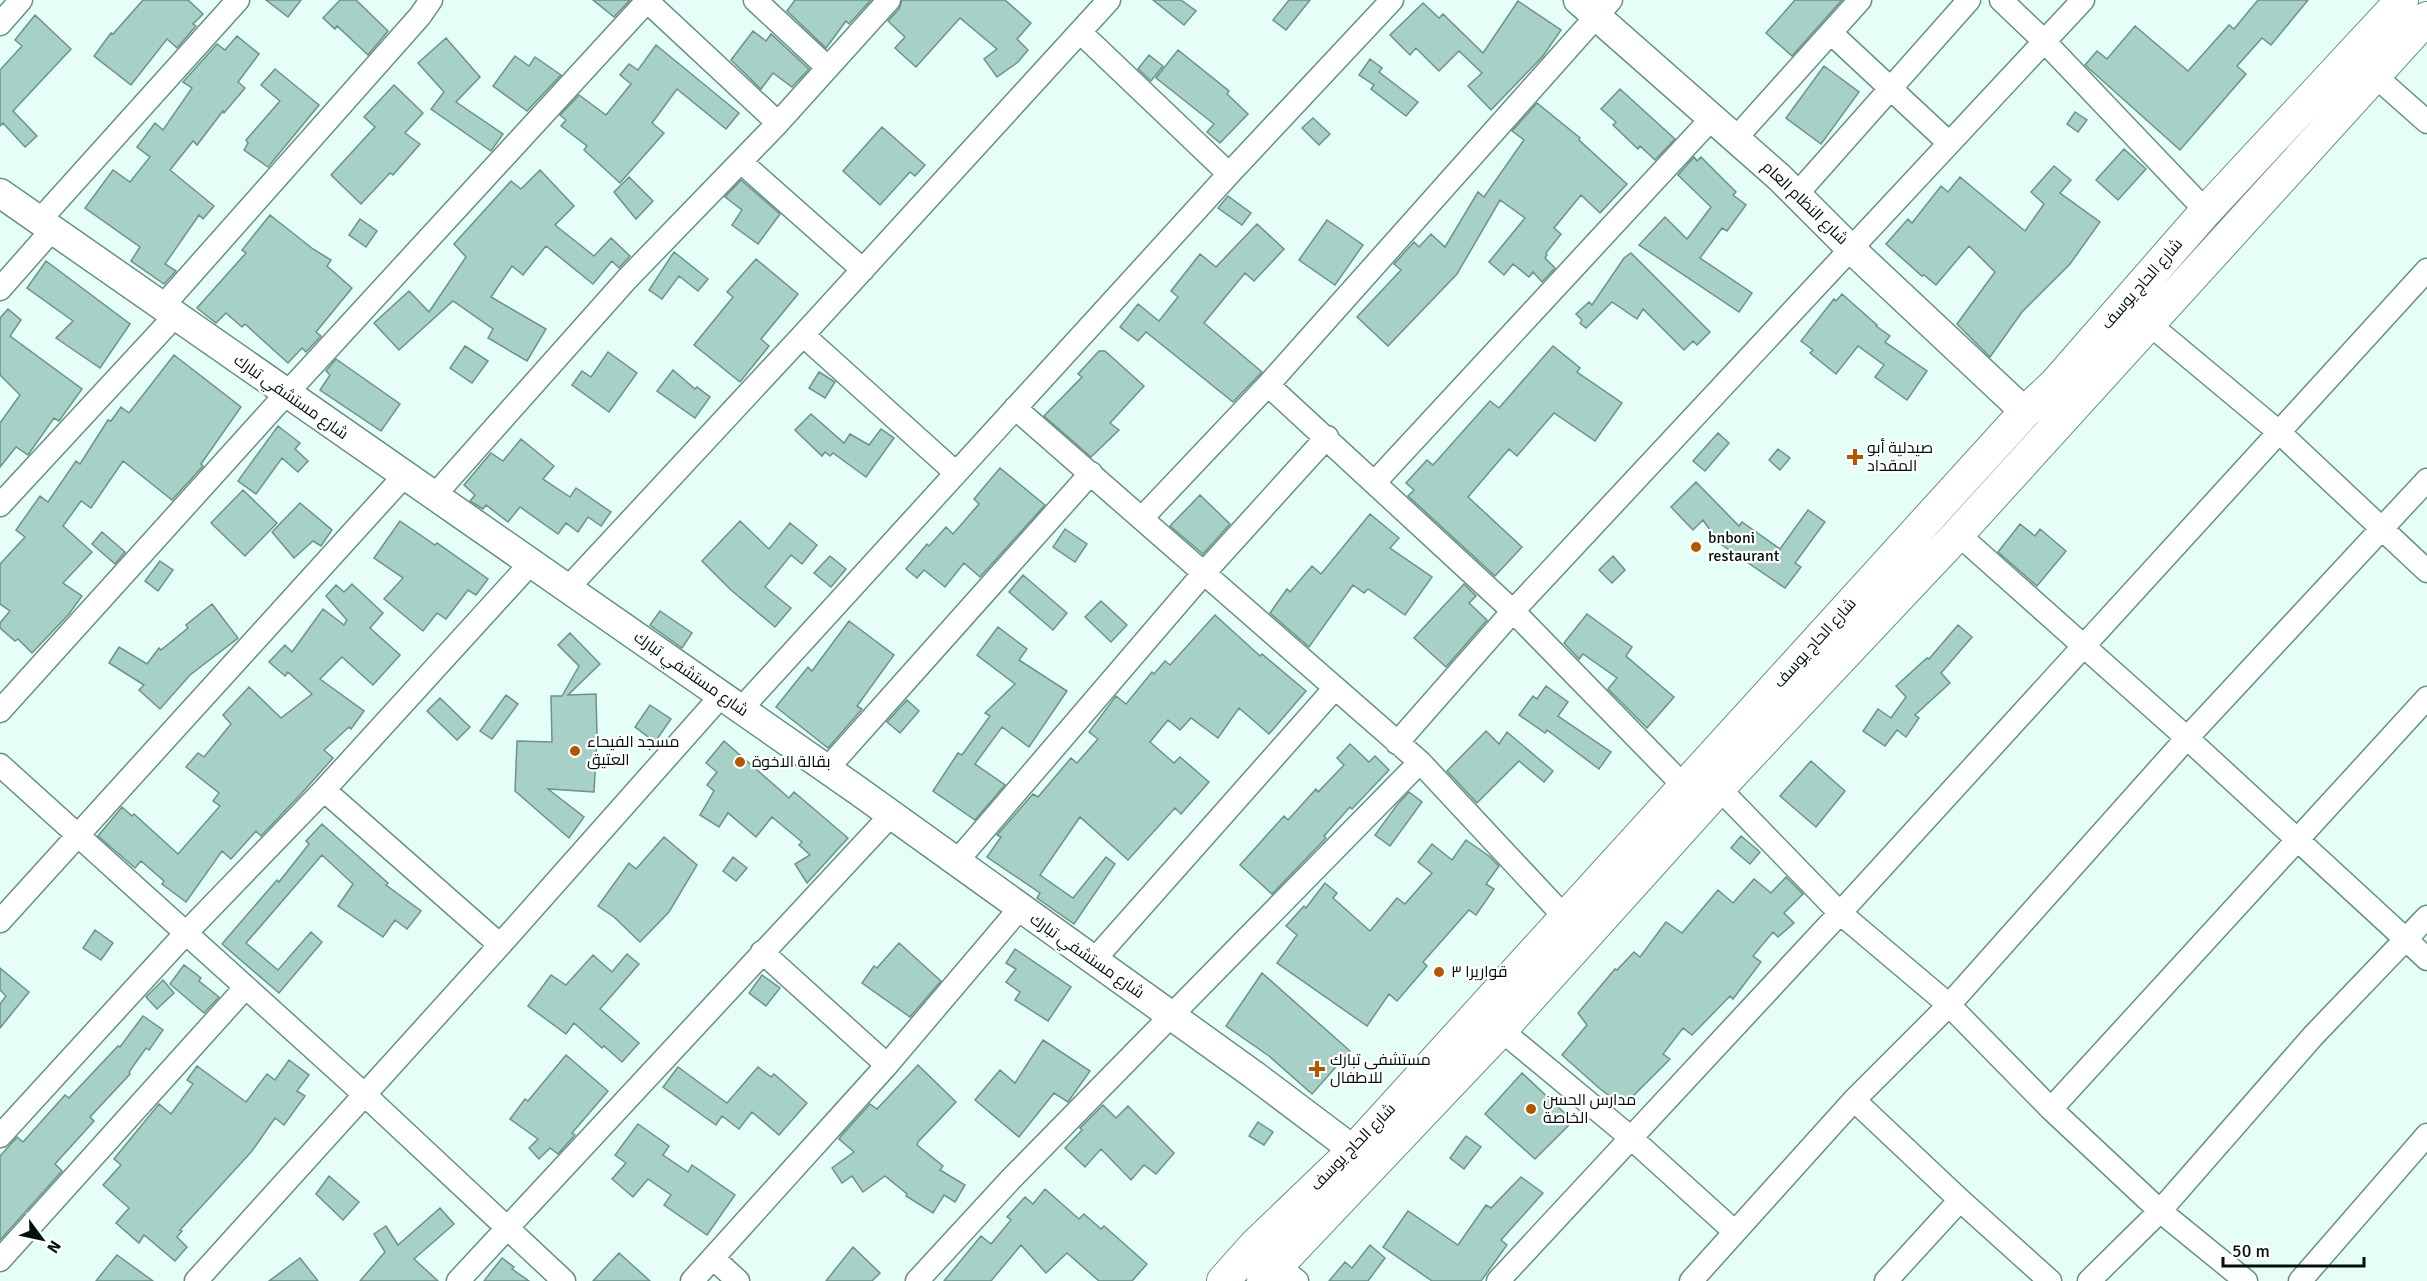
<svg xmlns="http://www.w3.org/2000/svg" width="2427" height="1281" viewBox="0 0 2427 1281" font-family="Signika,Cairo,sans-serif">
<rect width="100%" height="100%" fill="#e5fff8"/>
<path fill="#a7d1c6" stroke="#6b9389" stroke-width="1.5" d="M143,0h45l15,14 -10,10 3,2 -19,22 -10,-9 -36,46 -37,-29 17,-23 2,1z
M266,0h35l-13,17z
M340,0h16l32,31 -20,24 -31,-29 -2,3 -12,-11z
M593,0h37l-16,17z
M795,0h76l-22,24 -3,-3 -20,27 -39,-37z
M902,0h103l26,23 -14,16 11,11 -10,12 -21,15 -13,-18 13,-10 -37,-31 -44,49 -21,-19 10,-11 -17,-16 11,-12z
M1153,0h28l15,11 -12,14z
M1289,0h21l-24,30 -13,-10z
M1795,0h47l-50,56 -26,-23z
M2258,0h50l-37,45 -9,-7 -25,28 9,8 -66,76 -95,-85 12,-14 10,8 28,-33 53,45 41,-46 5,4z
M1518,1l43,29 -18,26 -52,54 -23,-24 14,-13 -23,-22 -20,20 -23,-23 -6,7 -20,-20 33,-32 16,15 4,-4 40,39z
M35,15l36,34 -58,62 24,25 -12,11 -22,-24 -3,3v-56l22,-24 -7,-6z
M753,31l13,10 5,-7 38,35 -17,18 -19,-14 -12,16 -30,-29z
M237,36l22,18 -21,28 7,6 -21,25 -1,-2 -26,34 -4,-4 -23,29 44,36 -11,13 -4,-4 -34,49 11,7 -12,13 -33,-23 9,-14 -55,-39 28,-38 17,12 20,-25 -13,-10 18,-24 8,7 29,-42 -9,-6 34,-38 8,6z
M446,38l34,39 -24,25 47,32 -12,17 -60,-42 13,-17 -26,-29z
M656,45l83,68 -13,16 -49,-40 -25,34 12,10 -44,50 -36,-33 3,-4 -26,-20 5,-6 -6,-5 19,-20 27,20 25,-31 -11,-9 9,-11 9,6z
M1178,50l51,41 -2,3 21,20 -28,29 -13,-11 7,-8 -58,-46z
M1149,55l14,11 -12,15 -13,-12z
M515,56l14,10 6,-9 26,18 -34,36 -34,-25z
M1370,59l12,9 -3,4 39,30 -12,14 -35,-27 3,-4 -15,-10z
M1824,66l35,26 -38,52 -35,-26z
M275,69l44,36 -51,62 -24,-17 4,-7 -2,-3 34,-39 -19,-16z
M394,85l29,28 -18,20 15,11 -27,31 -3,-2 -29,31 -30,-29 44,-48 -11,-10z
M1620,89l55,50 -20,21 -15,-14 -2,3 -25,-24 3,-3 -15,-13z
M1537,103l43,35 -1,2 48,44 -27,29 -19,-18 -27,33 7,6 -15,19 1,2 -2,3 10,10 -13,14 -9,-10 -4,5 -16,-13 -9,11 -15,-13 36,-44 -25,-18 -43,74 -69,72 -31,-29 44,-47 -7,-6 20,-22 5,5 12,-13 14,13 33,-55 6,5 40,-57 -12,-9z
M2075,112l12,8 -9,12 -11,-8z
M1313,118l17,16 -11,11 -17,-17z
M882,127l43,38 -10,11 -5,-4 -30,33 -37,-34z
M2124,149l22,20 -28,31 -22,-20z
M1694,157l3,4 4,-4 35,35 -3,3 13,10 -19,26 -5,-3 -22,30 52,35 -13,19 -100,-67 26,-28 22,22 24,-32 -33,-32z
M2054,166l17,14 -11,13 40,29 -30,42 -48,48 -32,45 -33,-33 38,-52 -26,-26 -33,39 -12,-10 -2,1 -36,-32 22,-25 4,4 29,-37 7,6 12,-15 65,54 19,-27 -13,-12z
M540,170l34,36 -19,19 39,31 17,-18 19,18 -11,12 -7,-7 -19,23 -47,-38 -23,29 -11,-9 -21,31 55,32 -19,32 -39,-23 5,-9 -40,-28 -54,49 -25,-27 35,-32 20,21 37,-55 -12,-13 57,-63 10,8z
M629,177l24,24 -17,18 -22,-27z
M741,180l39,34 -22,30 -26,-19 10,-15 -17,-13z
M1228,196l23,17 -9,12 -24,-17z
M270,215l43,34 18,11 -4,6 25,22 -36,44 5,4 -15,16 -4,-4 -14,15 -43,-39 -3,3 -16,-14 -10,10 -19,-15 49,-55 -4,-3z
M360,219l17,12 -11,16 -17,-12z
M1327,220l36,25 -28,40 -36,-25z
M1257,224l27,25 -30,32 -9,-8 -41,50 58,49 -29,30 -87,-70 -8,9 -18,-14 18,-23 21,17 19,-24 -7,-6 29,-37 16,13z
M674,252l34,27 -10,12 -19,-15 -17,23 -13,-9z
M1631,253l79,79 -13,13 -4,-4 -9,9 -41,-41 -6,10 -25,-17 -26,26 -6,-5 2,-3 -6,-6 13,-12 3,3 32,-47z
M756,259l42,35 -37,45 8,7 -29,36 -46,-37 39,-48 -6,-5z
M46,261l84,63 -30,44 -44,-30 17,-17 -46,-33z
M1842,294l35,31 -1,1 14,10 -5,6 42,29 -20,29 -32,-23 9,-12 -26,-19 -22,28 -26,-21 3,-3 -12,-9 33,-42 2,2z
M8,309l13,11 -11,16 72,53 -23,32 -5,-3 -26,37 -12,-8 -16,20v-44l20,-28 -20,-20v-57z
M465,346l23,15 -16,22 -22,-15z
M1553,346l27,22 -3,4 45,31 -27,38 -41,-28 -37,43 -8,-7 -41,48 54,50 -27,29 -87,-80 6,-6 -8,-7 21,-23 6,5 57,-64 9,7z
M1099,351h6l39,35 -34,37 9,7 -28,27 -47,-41 38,-39 -4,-3z
M608,352l29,21 -28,39 -37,-27 10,-14 9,6z
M174,355l67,52 -40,57 2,2 -31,34 -49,-39 -32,47 -10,-7 -18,25 29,26 -29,31 19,13 -13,18 -37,39 -14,-14 -3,2 -15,-13v-5l10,-12 -10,-7v-40l25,-27 -9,-7 24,-34 8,6 28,-41 4,3 28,-44 3,1 10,-14 8,6z
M336,359l64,45 -19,27 -61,-41 10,-15 -4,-4z
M673,370l22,19 2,-2 13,10 -15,21 -38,-27z
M819,372l16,10 -10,16 -16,-10z
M811,414l33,29 6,-9 19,11 12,-16 13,9 -28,39 -33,-24 -3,3 -5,-4 -3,4 -27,-26z
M278,426l22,17 -5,6 13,12 -10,11 -16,-14 -26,36 -18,-13z
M1718,433l11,10 -24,28 -12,-10z
M521,439l33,27 -11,13 27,18 6,-9 35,24 -10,14 -13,-9 -10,15 -12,-9 -8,11 -38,-27 -12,15 -22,-17 -3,4 -13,-8 5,-6 -11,-10 27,-32 12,8z
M1778,449l12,9 -10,12 -11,-10z
M1000,468l45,37 -65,72 -16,-14 -19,24 -21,-17 -7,8 -11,-9 21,-25 2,2 17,-19 7,7 26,-30 -5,-5z
M1696,482l43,44 3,-4 38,27 28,-39 17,12 -30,41 6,4 -16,21 -66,-45 -16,-23 -10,10 -22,-23z
M243,490l34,33 -32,33 -34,-33z
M1200,495l30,29 -27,30 -33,-28z
M300,503l32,27 -11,16 -8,-5 -19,17 -22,-26z
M1370,514l29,24 -9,10 42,29 -27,38 -37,-26 -4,4 -11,-8 -44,62 -39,-34 17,-24 3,3 22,-26 9,8z
M400,521l35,24 2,-2 51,36 -12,16 -8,-5 -22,29 -9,-6 -14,18 -39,-32 19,-21 -29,-20z
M740,521l29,28 21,-26 27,22 -15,19 -11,-9 -26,32 26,21 -16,19 -44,-37 -29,-29z
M2020,524l15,12 5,-7 26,22 -29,35 -39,-34z
M1065,529l22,15 -12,18 -22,-15z
M102,532l23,20 -10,12 -23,-20z
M830,556l16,13 -15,18 -17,-14z
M1613,556l12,14 -13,13 -13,-13z
M160,561l13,9 -15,21 -13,-10z
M1023,575l44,38 -14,17 -44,-38z
M352,584l31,29 -13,15 30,27 -27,30 -31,-28 -22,22 44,32 -13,18 -2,-2 -25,23 9,8 -32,36 -40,42 -5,-5 -25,28 -9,-8 -36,51 -24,-18 2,-3 -23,-20 -6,7 -37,-32 24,-29 10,9 2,-2 44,40 42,-48 -7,-5 6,-8 -33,-26 12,-14 6,4 27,-33 -8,-9 26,-28 32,31 31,-24 -24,-22 -3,4 -16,-14 16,-17 7,7 31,-43 21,16 3,-5 -21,-24 10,-11 8,7z
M1464,584l12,12 -7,7 18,17 -41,47 -32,-29z
M1101,601l26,24 -16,17 -26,-25z
M212,604l26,34 -48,37 -30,34 -21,-19 5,-5 -35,-22 10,-16 28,17 12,-16 2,2 27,-22 -2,-3z
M660,611l32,22 -10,15 -32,-23z
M1587,614l45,33 -6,9 48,41 -27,31 -39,-39 9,-11 -34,-24 -4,5 -15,-16z
M1215,615l45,41 2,-2 44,37 -37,43 -30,-26 -21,30 -27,-20 -11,12 -12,-10 -18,22 24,21 6,-6 29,25 -28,32 -6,-6 -47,52 -48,-43 -40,58 33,23 33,-41 9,7 -41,60 -37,-26 3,-5 -53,-36 14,-20 -4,-2 36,-41 5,3 33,-39 6,5 21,-24 -9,-7 27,-36 10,8 26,-32 2,2 11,-13 5,4z
M849,621l45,34 -37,51 5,3 -34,39 -52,-41 32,-40 4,4z
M1958,625l14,12 -31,36 9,10 -35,32 4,3 -13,19 -9,-7 -12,16 -22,-15 15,-22 13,9 15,-21 -10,-11 31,-28 2,1z
M998,627l29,22 -8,11 48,31 -38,56 -27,-20 -27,37 30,21 -30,35 -42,-29 25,-38 4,2 28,-39 -5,-3 30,-29 -38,-29z
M570,633l30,31 -32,31 28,-1 1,42 -3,56 -46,-3 36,28 -15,21 -54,-47 2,-50 35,1 -1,-46h11l17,-30 -21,-21z
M1546,686l22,16 -10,14 53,36 -12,17 -52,-39 -2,3 -26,-18 14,-19 4,3z
M506,695l12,9 -26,35 -12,-8z
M440,698l30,29 -13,13 -30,-29z
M907,700l12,11 -19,22 -13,-11z
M650,705l21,14 -16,23 -20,-15z
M1486,731l13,13 8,-12 46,39 -9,11 -25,-21 -42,42 -30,-32z
M724,741l65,57 5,-6 54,46 -41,45 -12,-19 15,-9 -11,-10 3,-3 -30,-25 -16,20 -28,-24 -9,14 -19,-12 14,-24 -7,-6 10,-13 -11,-9z
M1350,744l19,18 6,-6 14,14 -37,39 -2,-2 -26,29 2,2 -54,56 -32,-29 44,-49 4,4 28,-31 2,3 26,-27 -7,-7z
M1811,761l34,30 -29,36 -36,-31z
M1409,792l13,10 -32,44 -15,-11 22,-30z
M322,824l66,59 -2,2 35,26 -14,18 -12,-9 -12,17 -45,-31 15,-22 -31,-29 -76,88 32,27 33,-38 11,10 -43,51 -57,-49 55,-64 2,2 30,-38 -3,-3z
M1741,836l19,16 -10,12 -19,-16z
M664,837l33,28 -28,47 -29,30 -26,-25 -16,-11 31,-43 7,6z
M1466,840l23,16 10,10 -13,18 8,5 -18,26 -7,-5 -46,52 4,4 -30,35 -8,-7 -22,32 -90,-63 20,-28 -11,-9 18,-20 2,2 19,-25 12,10 -4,5 37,33 27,-33 8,6 27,-31 -14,-11 14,-18 20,16z
M733,857l14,11 -11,13 -13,-10z
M1786,877l17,17 -19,19 10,10 -16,14 -5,-5 -20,24 8,6 -28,37 -3,-3 -38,39 -9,-7 -20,26 7,5 -47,47 -24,-18 -37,-33 25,-30 -9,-12 37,-44 2,1 17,-18 6,5 26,-35 16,11 36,-43 15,13 21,-24 17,14z
M95,930l18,13 -12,17 -18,-12z
M899,943l42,38 -31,36 -48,-34 12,-17 3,2z
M1015,949l56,38 -23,34 -33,-21 5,-8 -14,-10 10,-13 -10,-6z
M627,954l12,10 -39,45 39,34 -17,19 -18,-16 -2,2 -28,-25 -8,11 -38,-28 23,-31 15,10 27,-30 19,17z
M184,965l17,13 -2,3 20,16 -15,16 -34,-29z
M0,968l29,24 -29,36v-24l6,-8 -6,-6z
M1262,973l88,78 -38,43 -43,-38 -43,-30z
M762,975l18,13 -14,18 -17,-13z
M163,980l11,13 -17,16 -11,-12z
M143,1016l20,14 -14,20 -3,-2 -17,24 1,2 -40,43 4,4 -39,43 7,7 -62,69v-84l17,-19 6,5 42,-47 4,3 49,-52 2,1z
M1043,1040l47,31 -22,31 -14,-9 -35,44 -44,-37 25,-30 15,13z
M566,1055l42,36 -36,42 3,2 -17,19 -8,-6 -11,11 -10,-11 9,-9 -28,-20 15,-20 3,2z
M289,1060l20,15 -12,16 8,5 -21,29 -9,-7 -23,33 -72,79 2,1 -5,6 10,10 -12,14 -31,-26 -5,8 -23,-20 13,-15 -26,-23 18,-20 -7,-6 45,-55 12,10 22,-30 -6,-4 10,-14 49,36 21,-28 8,6z
M918,1065l38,37 -38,40 -1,3 26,21 -3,4 25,15 -10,17 -11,-7 -11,18 -27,-17 1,-2 -22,-18 -22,16 -11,-16 -10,7 -10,-15 22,-16 -15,-13 2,-3 29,-32 7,5z
M678,1067l49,36 31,-36 13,10 3,-3 33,29 -28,32 -27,-23 -13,17 -17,-13 -6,9 -53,-38z
M1522,1073l51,48 -38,38 -50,-45z
M1103,1105l13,13 12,-12 46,47 -18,21 -12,-9 -13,15 -30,-31 -16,18 -20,-19 17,-18 -2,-2z
M1258,1122l15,10 -9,13 -15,-9z
M638,1124l31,22 -6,9 25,17 4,-7 43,30 -28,40 -43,-30 7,-10 -23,-16 -15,18 -21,-18 14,-16 -11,-8z
M1466,1136l15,11 -17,22 -14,-11z
M329,1176l30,26 -16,18 -27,-26z
M1521,1177l22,16 -42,47 6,5 -26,36h-49l-49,-34 25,-36 50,34 28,-40 5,3z
M1045,1189l34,30 5,-5 17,15 3,-3 43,38 -15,17h-33l-32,-28 -21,20 -25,-28 -30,36h-47l37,-45 10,8 20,-24 -4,-3 18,-20 8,7z
M440,1208l14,16 -40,35 24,22h-78l25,-29 -11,-18 12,-8 12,19z
M1370,1245l15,13 -17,23h-39l16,-19 7,6z
M853,1247l27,26 -8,8h-46z
M619,1253l31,28h-57z
M117,1255l36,26h-57z
M300,1258l18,23h-49z
M502,1258l12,9 -2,2 17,12h-45z"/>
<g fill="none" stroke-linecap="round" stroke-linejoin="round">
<defs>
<path id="minor" d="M755,0l72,67
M2001,0l43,41 162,170
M647,1l131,122
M0,24l21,-24
M1080,32l149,142
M1831,33l118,110
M2374,75l53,47
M1736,138l124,-138
M741,162l122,108
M1797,194l172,-194
M39,221l199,-221
M0,289l52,-59
M162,307l258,-291 11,-16
M2148,323l132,110 147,138
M803,335l153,138
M1268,385l245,226 170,174
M1015,408l405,354 155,166
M1375,482l338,-365
M434,496l193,-217 151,-156 111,-123
M0,505l175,-189
M1142,518l126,-133 343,-385
M1958,534l229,204 240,221
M568,588l235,-253 306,-335
M741,709l488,-535 163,-174
M0,711l287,-318 361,-393
M1397,743l116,-132 570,-611
M0,765l365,330 199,186
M827,769l264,-296
M1710,779l130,134 109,92 102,104 109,102 86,70
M324,790l176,155
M957,861l246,-287 124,-137
M0,921l405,-446
M762,952l125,113
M1094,960l241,-272
M1501,1030l129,107 105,95
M1854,1100l106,100 90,81
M2051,1109l376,-411
M0,1136l185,-202 139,-144 206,-226
M713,1258l25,23
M0,1260l245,-272
M1278,1265l19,16
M196,1281l304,-336 221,-249
M458,1281l433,-466
M692,1281l195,-216 133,-157
M917,1281l94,-102 409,-417
M1498,1281l342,-368 587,-643
M1691,1281l163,-181 95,-95 238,-267 240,-258
M1886,1281l74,-81
M2089,1281l71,-70 153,-175 114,-119
M2300,1281l127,-146"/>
<path id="tertiary" d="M1578,0l201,177 71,71 175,164
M0,193l857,597 397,285 118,89"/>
<path id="secondary" d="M1223,1281l32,-36 99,-95 671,-738 30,-28 151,-173 196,-211
M1263,1281l238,-251 217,-241 240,-255 469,-516"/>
</defs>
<use href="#minor" stroke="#689087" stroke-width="25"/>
<use href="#tertiary" stroke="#689087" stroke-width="31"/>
<use href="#secondary" stroke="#689087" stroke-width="34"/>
<use href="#minor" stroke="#fff" stroke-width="22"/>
<use href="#tertiary" stroke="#fff" stroke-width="28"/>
<use href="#secondary" stroke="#fff" stroke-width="32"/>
</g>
<g fill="#b35600" stroke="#fff" stroke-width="2">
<path d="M1852 448h6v6h6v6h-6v6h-6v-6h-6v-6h6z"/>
<circle cx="1696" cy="547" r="6"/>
<circle cx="575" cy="751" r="6"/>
<circle cx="740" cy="762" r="6"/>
<circle cx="1439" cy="972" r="6"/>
<path d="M1314 1060h6v6h6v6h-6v6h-6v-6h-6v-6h6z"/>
<circle cx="1531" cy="1109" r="6"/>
</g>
<g text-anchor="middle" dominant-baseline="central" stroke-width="4.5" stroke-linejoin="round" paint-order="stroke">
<g font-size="16" fill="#02100d" stroke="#fff">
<text transform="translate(1805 203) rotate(44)">شارع النظام العام</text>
<text transform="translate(2142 284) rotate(-49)">شارع الحاج يوسف</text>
<text transform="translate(291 397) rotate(35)">شارع مستشفي تبارك</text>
<text transform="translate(1815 643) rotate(-48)">شارع الحاج يوسف</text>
<text transform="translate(691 674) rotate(35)">شارع مستشفي تبارك</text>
<text transform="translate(1087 956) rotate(35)">شارع مستشفي تبارك</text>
<text transform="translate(1353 1147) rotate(-46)">شارع الحاج يوسف</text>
</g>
<g font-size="16" fill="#02100d" stroke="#fff" text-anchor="start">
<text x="1867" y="448">صيدلية أبو<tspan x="1867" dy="18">المقداد</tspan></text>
<text x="1708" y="538">bnboni<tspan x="1708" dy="18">restaurant</tspan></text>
<text x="587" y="742">مسجد الفيحاء<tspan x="587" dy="18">العتيق</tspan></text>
<text x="752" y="762">بقالة الاخوة</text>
<text x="1451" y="972">قواريرا ٣</text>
<text x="1330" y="1060">مستشفى تبارك<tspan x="1330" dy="18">للاطفال</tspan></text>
<text x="1543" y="1100">مدارس الحسن<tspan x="1543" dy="18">الخاصة</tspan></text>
</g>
</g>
<g transform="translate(42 1239) rotate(123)" stroke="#ffffff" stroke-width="4.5" paint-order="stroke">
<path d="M0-4.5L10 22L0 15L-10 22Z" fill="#02100d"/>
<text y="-9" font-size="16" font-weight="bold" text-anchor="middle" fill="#02100d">N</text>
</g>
<path d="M2223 1257v9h141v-9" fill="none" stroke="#02100d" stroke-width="3"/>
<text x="2232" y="1257" font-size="18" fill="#02100d" stroke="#ffffff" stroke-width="4.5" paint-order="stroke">50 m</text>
</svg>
